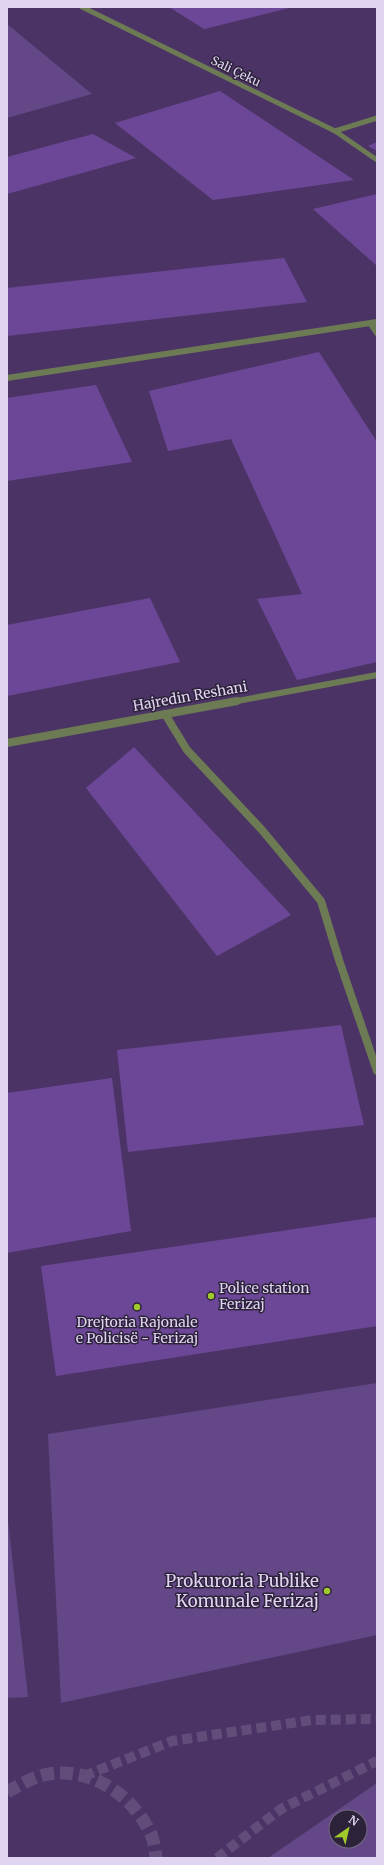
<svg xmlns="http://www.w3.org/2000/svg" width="384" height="1865" viewBox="0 0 384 1865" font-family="Merriweather,serif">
<rect width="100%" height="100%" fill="#4b3465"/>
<path fill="#644786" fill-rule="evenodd" d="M7,24l85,70 -85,24z
M377,1383v252l-316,68 -13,-269z
M7,1512l21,185 -21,1z
M377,1783v75h-109zM336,1817h24v24h-24z"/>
<path fill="#6d4797" d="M169,7h120v1l-85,21z
M220,91l134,89 -141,20 -98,-77z
M93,134l43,24 -129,36v-37z
M377,142v9l-9,-5z
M377,194v72l-64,-57z
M284,258l23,44 -300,34v-48z
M319,352l58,90v220l-80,18 -40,-81 45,-5 -71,-155 -63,12 -19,-60z
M96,385l36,77 -125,19v-83z
M150,598l30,64 -173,34v-71z
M134,747l157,168 -74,41 -131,-168z
M341,1025l23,100 -236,27 -11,-102z
M112,1078l19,153 -124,22v-160z
M377,1217v109l-321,50 -15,-110z"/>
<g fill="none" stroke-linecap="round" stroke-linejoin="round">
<path stroke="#614c7a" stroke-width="10" stroke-dasharray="10 5" stroke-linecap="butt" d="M84,1776l88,-35 140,-21 65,-1
M217,1858l64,-49 96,-48"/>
<path stroke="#614c7a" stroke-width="13" stroke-dasharray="13 6" stroke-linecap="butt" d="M7,1792c13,-7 27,-16 42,-18 43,-7 84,22 102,60 3,7 4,16 5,24"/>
<path stroke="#6d7b55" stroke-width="5" d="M335,131l42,-13"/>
<path stroke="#6d7b55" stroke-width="6" d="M371,324l6,9
M7,378l370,-56"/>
<path stroke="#6d7b55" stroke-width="8" d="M165,714l22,36 75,80 59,71 18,59 38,111"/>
<path stroke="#6d7b55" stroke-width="5" d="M82,7l253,124 42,29"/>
<path stroke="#6d7b55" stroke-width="6" d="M232,702l145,-27"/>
<path stroke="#6d7b55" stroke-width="8" d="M7,743l230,-42"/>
</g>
<g fill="#a0c92c" stroke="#2c2239" stroke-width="1.5">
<circle cx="211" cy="1296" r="4"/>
<circle cx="137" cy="1307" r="4"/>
<circle cx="327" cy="1591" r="4"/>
</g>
<g text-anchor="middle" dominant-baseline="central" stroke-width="3" stroke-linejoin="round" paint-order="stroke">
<g font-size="12" fill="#e0d4f2" stroke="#2c2239">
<text transform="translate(236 71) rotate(26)">Sali Çeku</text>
</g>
<g font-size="14" fill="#e0d4f2" stroke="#2c2239">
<text transform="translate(190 696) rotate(-10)">Hajredin Reshani</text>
</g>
<g font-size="14" fill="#e0d4f2" stroke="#2c2239" text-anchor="start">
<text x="219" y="1288">Police station<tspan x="219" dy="16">Ferizaj</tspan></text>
<text x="137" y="1322" text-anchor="middle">Drejtoria Rajonale<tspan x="137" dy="16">e Policisë - Ferizaj</tspan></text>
</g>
<g font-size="17" fill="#e0d4f2" stroke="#2c2239" text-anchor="end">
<text x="319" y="1581">Prokuroria Publike<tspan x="319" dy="20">Komunale Ferizaj</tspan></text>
</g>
</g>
<rect width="384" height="1865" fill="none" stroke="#e0d4f2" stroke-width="16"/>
<g transform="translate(348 1829) rotate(34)"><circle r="19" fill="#2c2239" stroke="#746983"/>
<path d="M0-3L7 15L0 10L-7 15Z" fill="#a0c92c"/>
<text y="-6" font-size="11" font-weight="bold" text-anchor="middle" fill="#e0d4f2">N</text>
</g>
</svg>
